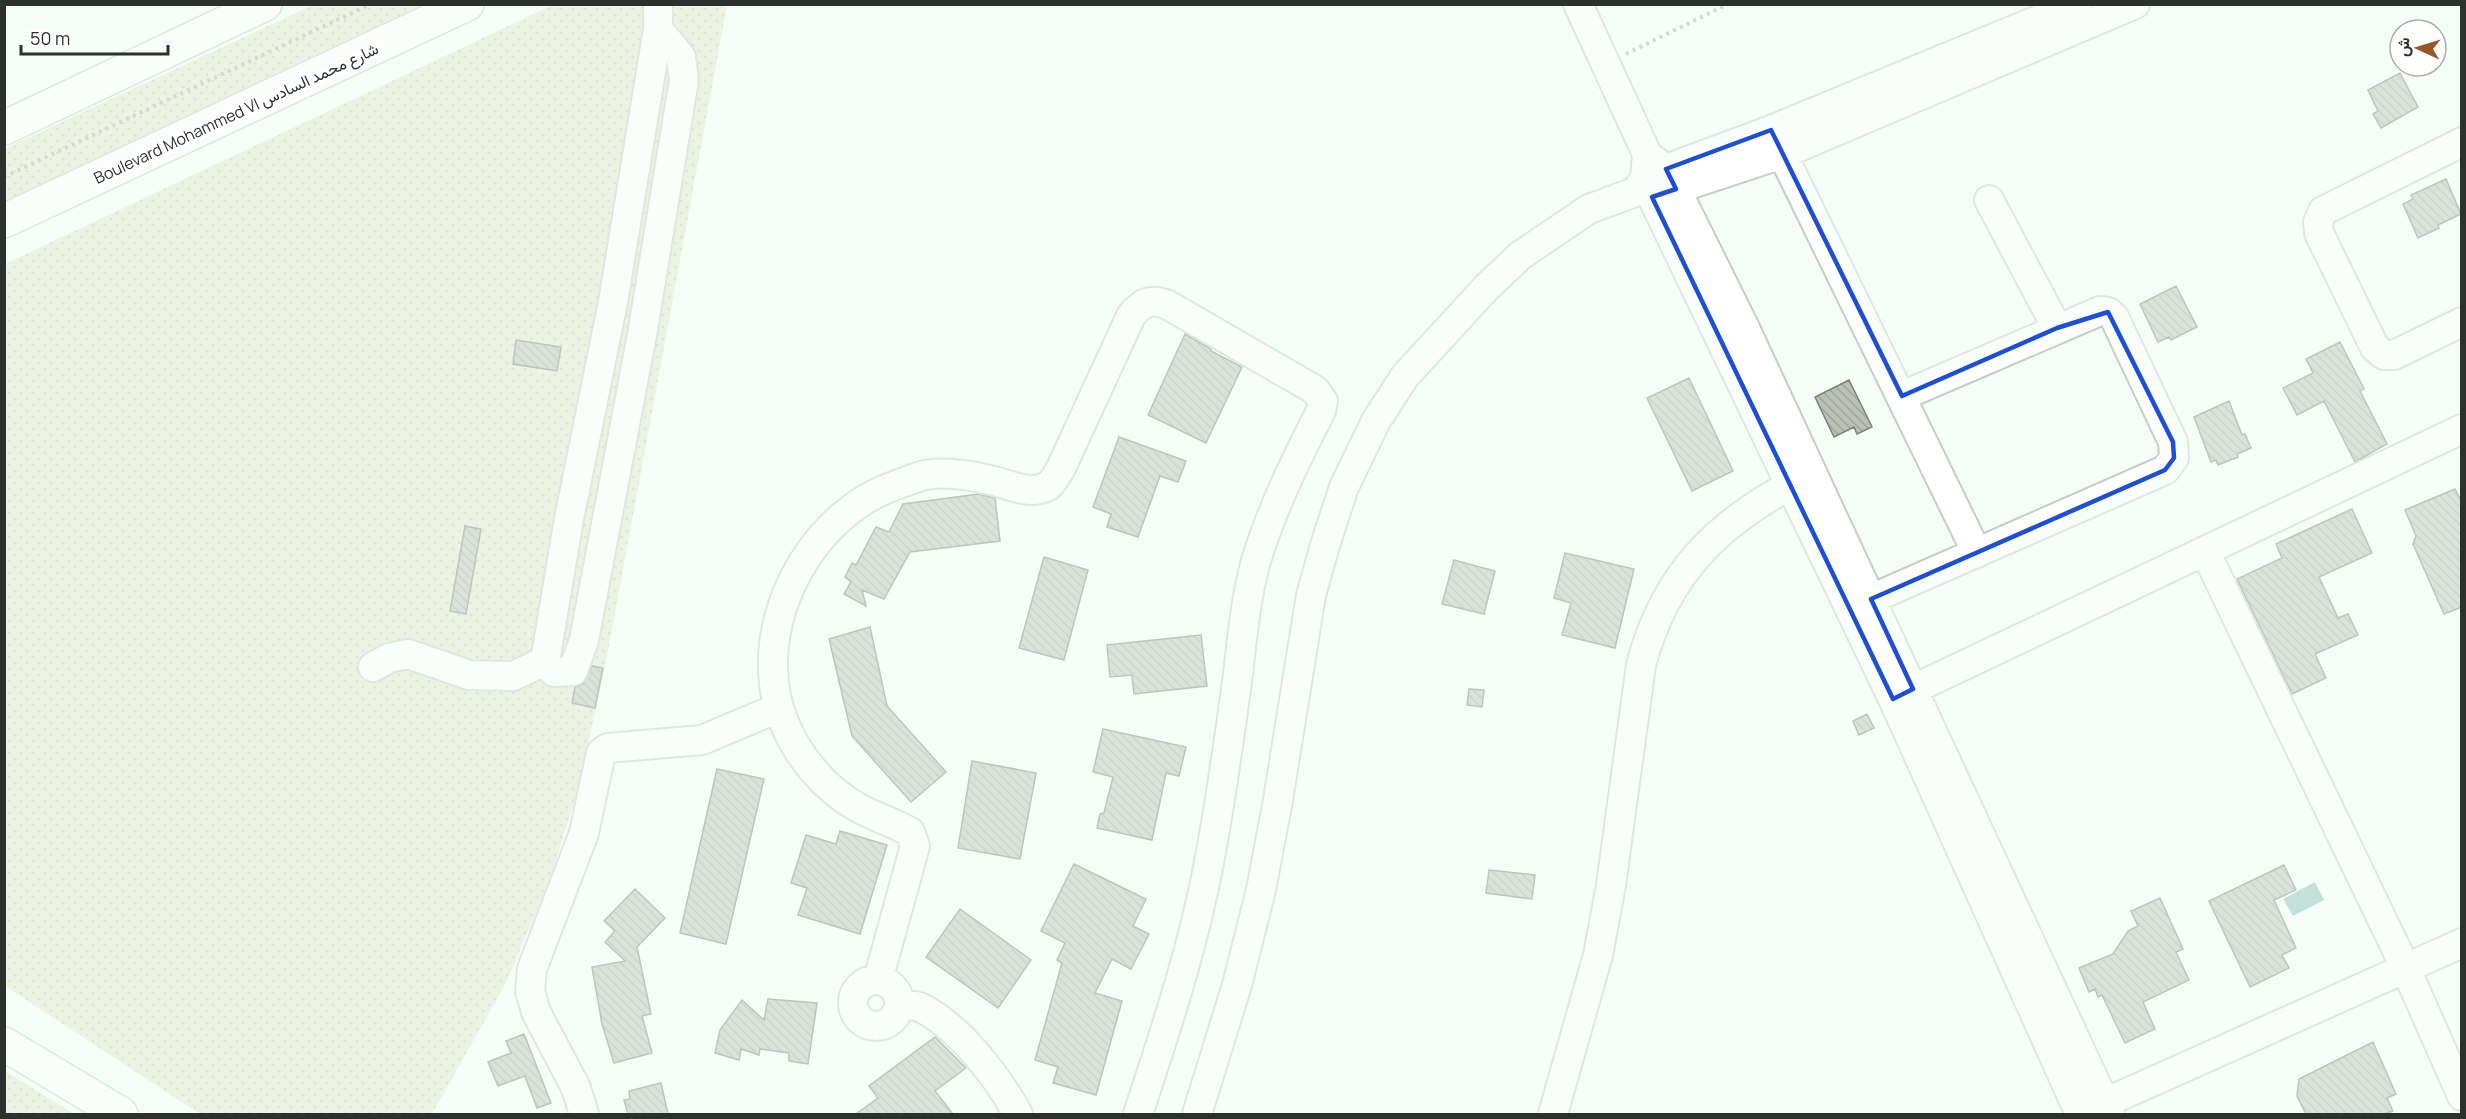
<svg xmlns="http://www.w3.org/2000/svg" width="2466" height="1119" viewBox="0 0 2466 1119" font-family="Manrope,Vazirmatn,sans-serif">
<defs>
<pattern id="grass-dots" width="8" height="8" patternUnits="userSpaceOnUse" patternTransform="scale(1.5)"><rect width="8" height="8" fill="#e4e6cb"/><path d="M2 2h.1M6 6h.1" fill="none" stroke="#c4c6af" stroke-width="1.8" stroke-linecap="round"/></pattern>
<pattern id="building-back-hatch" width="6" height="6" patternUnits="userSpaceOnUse" patternTransform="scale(1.5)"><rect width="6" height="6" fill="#bac0b5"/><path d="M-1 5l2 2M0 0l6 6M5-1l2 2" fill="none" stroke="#a0a59c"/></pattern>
</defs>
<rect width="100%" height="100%" fill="#f4fef6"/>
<path fill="url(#grass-dots)" d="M313,5h129l-437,206 -1,-62z
M553,5h174l-119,646 -28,132 -29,93 -44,105 -75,133h-232l-195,-128v-722z
M4,1071h1l69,43h-69z"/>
<path fill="#87bfbb" d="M2315,882l9,18 -31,16 -10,-17z"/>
<path fill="url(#building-back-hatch)" stroke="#7c8177" stroke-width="1.5" d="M2400,73l18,34 -37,21 -8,-14 5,-3 -10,-21z
M2446,179l15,35 -23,11 1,3 -21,10 -15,-34 10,-5 -2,-4z
M2176,286l21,41 -26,13 -2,-3 -11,5 -18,-38z
M1185,334l26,15v2l31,16 -36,76 -58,-28z
M516,340l45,7 -4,24 -44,-7z
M2340,342l24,47 -4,2 27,53 -32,18 -31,-61 -27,14 -14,-27 30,-15 -7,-14z
M1689,378l44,93 -41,20 -45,-93z
M1849,380l23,47 -15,7 -3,-7 -20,10 -19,-40z
M2229,401l13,34 3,-1 6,14 -14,6 1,3 -20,8 -2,-5 -5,2 -17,-45z
M1119,437l67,24 -8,21 -18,-6 -22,61 -31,-10 4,-13 -18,-7z
M2455,489l7,14v104l-18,7 -31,-70 3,-8 -11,-26z
M979,494l16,4 5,43 -90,11 -26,47 -22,-9 4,16 -22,-12 7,-12 -6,-5 7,-14 4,2 20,-38 13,5 14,-28z
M2352,509l20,44 -53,24 19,41 10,-4 10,21 -43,19 11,24 -34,16 -55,-115 45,-21 -6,-14z
M465,526l16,3 -15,85 -16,-3z
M1565,553l69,16 -19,79 -53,-13 9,-32 -17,-5z
M1044,557l44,13 -24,90 -45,-12z
M1454,560l41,11 -11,43 -42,-10z
M870,627l17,79 59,66 -35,30 -59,-66 -23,-97z
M1201,635l6,51 -73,8 -2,-19 -22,2 -3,-32z
M592,666l11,2 -8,40 -23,-5 3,-16 8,-3z
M1469,689l15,1 -2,17 -15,-2z
M1867,714l7,14 -15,7 -6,-14z
M1103,729l83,18 -7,29 -13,-3 -14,67 -55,-12 3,-14 4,-1 9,-36 -20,-5z
M972,761l64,12 -16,86 -62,-11z
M717,769l47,10 -38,165 -46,-11z
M840,831l47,14 -27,89 -62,-19 9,-27 -16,-5 15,-48 30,9z
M1074,864l72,35 -13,27 16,8 -18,35 -19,-10 -17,34 27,8 -26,94 -43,-12 5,-16 -23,-7 27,-97 -5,-3 8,-17 -24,-12z
M2284,865l12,25 -22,10 22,48 -14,7 7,13 -39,19 -41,-86z
M1489,870l46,5 -3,24 -46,-6z
M635,889l30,29 -28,29 14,67 -9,2 10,37 -38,10 -12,-39 -10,-57 33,-6 -20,-19 10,-11 -11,-10z
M2160,898l23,51 -7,3 13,28 -46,22 12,27 -30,14 -23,-48 -4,2 -3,-8 -6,3 -10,-24 34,-14 15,-23 10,-5 -7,-15z
M960,909l71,51 -33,48 -72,-51z
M768,999l49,4 -9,61 -19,-3v-8l-29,-4 -1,6 -18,-6 -2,11 -24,-7 5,-23 22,-30 22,20z
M524,1034l27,69 -14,5 -12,-32 -27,10 -10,-24 23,-9 -5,-12z
M935,1037l31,31 -31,23 18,23h-97l22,-16 -9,-12z
M2373,1042l23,52 -9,4 6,13 -9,3h-78l-9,-18 2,-17z
M661,1083l7,31h-40l-4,-14 6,-1 -1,-8z"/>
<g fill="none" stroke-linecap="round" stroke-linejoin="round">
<defs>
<path id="minor" d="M658,4v25l-45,273 -44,217 -24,142 9,11 19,-1 11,-31 58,-305 42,-255 -3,-23 -23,-28
M1578,4l69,150 -2,25 7,18 241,502 187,415 382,-171
M1774,137l203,416
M2462,142l-139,69 -5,11 1,11 56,115 9,7h10l68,-33
M1651,158l15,11 77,155 367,790
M1658,195l124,-41 353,-150
M1989,200l68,128
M2205,551l201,418 56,127
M1871,599l294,-129 9,-12 -1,-16 -59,-125 -6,-5 -8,-1 -198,85
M373,667l16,-9 19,-4 61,21 44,1 32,-15
M1897,697l565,-268
M878,980l37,-134 -5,-14c-17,-10 -36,-15 -53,-25 -33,-19 -59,-50 -73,-85 -30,-73 4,-164 65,-211 20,-17 44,-25 69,-34 21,-7 51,-2 72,3 18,4 40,16 58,6 5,-3 9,-12 13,-18l70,-152c11,-14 20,-18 37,-11l147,85 8,11 -2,10c-25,49 -49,97 -65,150 -11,39 -14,81 -19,121 -8,58 -16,117 -27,175 -16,88 -44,172 -72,257
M853 1003a23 23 0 1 1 46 0a23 23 0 1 1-46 0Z
M899,1005c7,0 17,0 23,3 39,21 75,68 96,106
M584,1114l-8,-26 -40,-76 -6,-21 2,-22 52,-136 17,-80 7,-5 94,-8 76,-32
M1197,1114l40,-129 24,-95 17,-90 33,-205 15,-53 18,-55 32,-66 29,-45 82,-89 34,-32 68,-46 46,-17 10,-13 21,-10 105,-39 306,-126
M1553,1114l45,-159 13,-70 30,-220c25,-95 80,-145 166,-189"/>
<path id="major" d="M4,128l261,-124
M4,221l463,-217
M4,1044l117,70"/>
</defs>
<use href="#minor" stroke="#c4cec6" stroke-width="32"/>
<use href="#major" stroke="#c4cec6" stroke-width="36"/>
<path stroke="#a5ada7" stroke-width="4" stroke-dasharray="3 4.5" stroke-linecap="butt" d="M1626,54l102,-50
M4,177l367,-173"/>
<use href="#minor" stroke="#fff" stroke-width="28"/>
<use href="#major" stroke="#fff" stroke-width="33"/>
</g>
<path d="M0 0H2466V1119H0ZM1771,130l131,266 155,-68 51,-16 65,130 1,16 -9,12 -294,129 42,90 -20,10 -241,-502 24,-8 -10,-20z" fill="#f4fef6" fill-opacity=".55" fill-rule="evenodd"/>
<path fill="none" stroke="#1d4ed8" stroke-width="4.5" stroke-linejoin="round" d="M1771,130l131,266 155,-68 51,-16 65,130 1,16 -9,12 -294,129 42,90 -20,10 -241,-502 24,-8 -10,-20z"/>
<g text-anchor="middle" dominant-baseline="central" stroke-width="6" stroke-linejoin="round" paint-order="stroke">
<g font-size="16" fill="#2d312e" stroke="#fff">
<text transform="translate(236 113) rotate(-25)">Boulevard Mohammed VI شارع محمد السادس</text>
</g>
</g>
<rect width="2466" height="1119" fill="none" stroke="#2d312e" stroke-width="12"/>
<g transform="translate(2418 48) rotate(274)"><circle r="28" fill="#ffffff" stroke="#abadab" stroke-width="1.5"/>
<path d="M0-4.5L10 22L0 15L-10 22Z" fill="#9a552a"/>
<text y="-9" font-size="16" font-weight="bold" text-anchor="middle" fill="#2d312e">ش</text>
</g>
<path d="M21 45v9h147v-9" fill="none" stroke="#2d312e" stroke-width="3"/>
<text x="30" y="45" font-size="18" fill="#2d312e" stroke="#ffffff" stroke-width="4.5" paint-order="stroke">50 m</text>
</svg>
